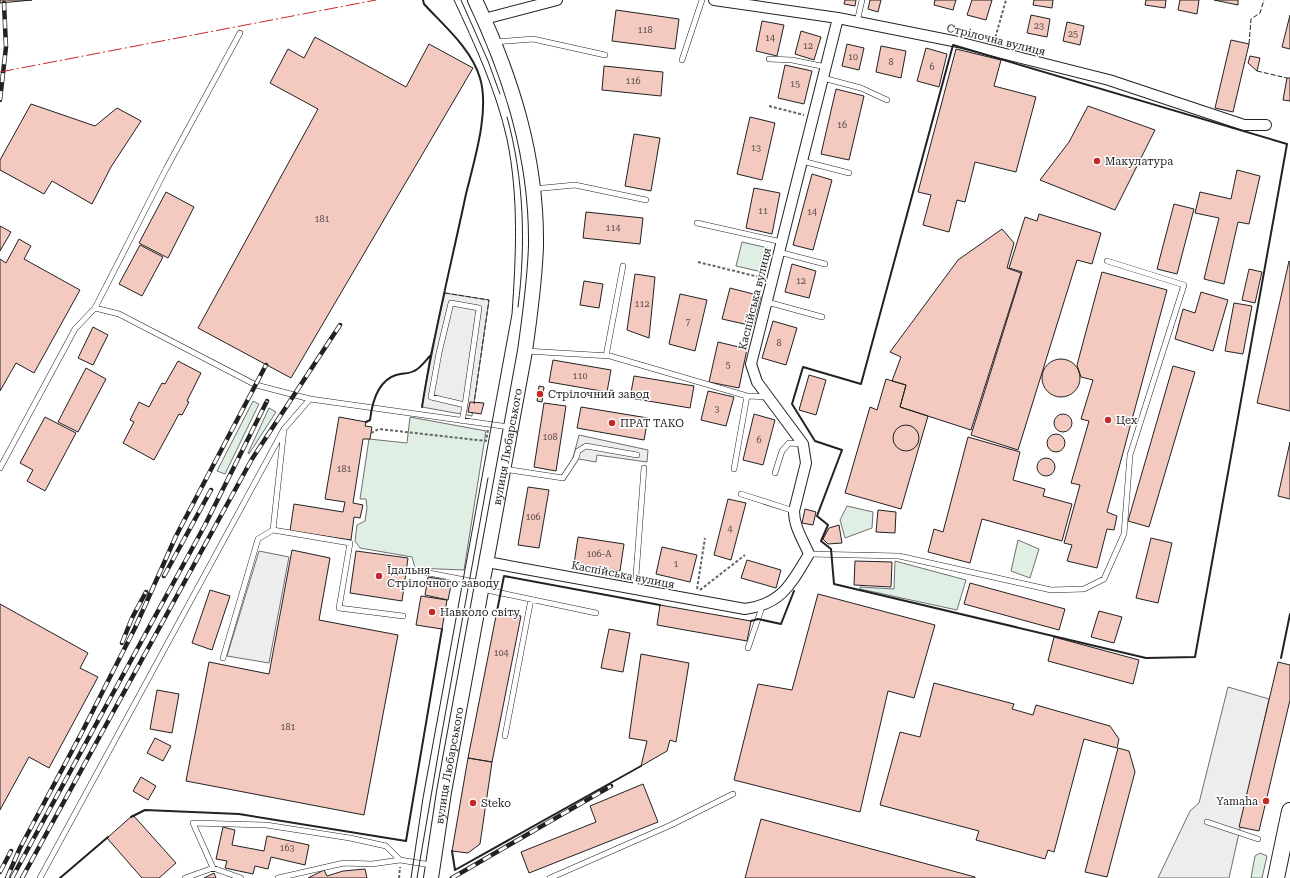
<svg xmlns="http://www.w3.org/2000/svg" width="1290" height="878" viewBox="0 0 1290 878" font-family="'Roboto Serif',serif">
<rect width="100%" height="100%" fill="#fff"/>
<path fill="#e0efe3" stroke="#6f6f6f" d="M742,242l26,6 -6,24 -26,-6z
M253,401l6,3 -34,70 -8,-3z
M269,408l7,4 -27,42 -1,-1z
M410,417l76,14 -22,139 -49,-2 -3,-11 -52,-9 -5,-7 2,-16 8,-4 2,-13 -1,-9h-6l9,-60 38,4z
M847,506l26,6 -1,16 -27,10 -5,-18z
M1018,540l21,9 -9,29 -19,-7z
M895,561l71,19 -9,30 -97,-21v-2l34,2z
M1260,853l7,3 -5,22h-11l4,-22z"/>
<path fill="#ededed" stroke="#6f6f6f" d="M445,293l44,7 -17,116 -50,-9 8,-51z
M579,435l69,15 -1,12 -50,-7 -1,7 -23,-4z
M259,551l30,6 -20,106 -42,-7z
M1228,687l41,12 -40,179h-71l32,-67 9,-8z"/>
<path fill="#f3c9c0" stroke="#222" d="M0,0h32l-32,3z
M845,0h11l-1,6 -11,-2z
M870,0h11l-3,12 -10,-3z
M935,0h21l-3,10 -19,-5z
M972,0h20l-6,20 -19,-5z
M1034,0h19l-1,8 -19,-3z
M1146,0h20l-1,8 -20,-3z
M1180,0h19l-2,14 -19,-4z
M1214,0h24v5z
M616,10l63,9 -4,30 -63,-8z
M1031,15l19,4 -3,18 -20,-4z
M1290,15v34l-8,-2z
M762,21l22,4 -7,31 -21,-5z
M1067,22l17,4 -4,19 -17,-4z
M801,31l20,6 -7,23 -19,-6z
M315,37l91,50 23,-43 44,24 -182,310 -93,-50 120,-219 -48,-26 18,-34 16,9z
M1231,40l18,4 -16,68 -18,-4z
M847,44l17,4 -5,22 -17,-4z
M881,46l25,5 -5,27 -25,-6z
M926,48l21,6 -8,33 -22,-6z
M956,49l45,11 -7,26 42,11 -20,75 -41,-10 -10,40 -8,-2 -8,32 -26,-7 8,-30 -13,-3z
M1250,56l10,2 -3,13 -9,-8z
M785,65l27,6 -8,33 -26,-6z
M604,66l59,6 -2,24 -59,-6z
M1287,78h3v23l-7,-1z
M836,89l28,7 -15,64 -28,-6z
M31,104l64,22 22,-18 24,13 -30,46 -19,37 -40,-23 -8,13 -44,-24v-10z
M1088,106l67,24 -40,80 -75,-30 29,-38z
M750,117l25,6 -13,57 -25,-6z
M634,134l26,4 -9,53 -26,-5z
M1237,170l23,6 -11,48 -11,-2 -14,62 -20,-5 15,-61 -24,-5 5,-21 31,7z
M812,174l20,6 -19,70 -20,-5z
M754,188l26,5 -8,41 -26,-6z
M166,192l28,15 -26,51 -29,-15z
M1174,204l20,5 -17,65 -20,-5z
M586,212l57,6 -3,26 -57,-6z
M1039,214l62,19 -9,31 -15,-4 -59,190 -47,-15 51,-163 -13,-4 16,-51 12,4z
M0,226l11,6 -11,19z
M1002,229l12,14 -7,25 14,5 -50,157 -71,-23 6,-22 -14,-4 9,-24 -11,-5 68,-92z
M19,239l12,7 -7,13 56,31 -46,83 -18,-10 -16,28v-132l6,4z
M140,245l23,12 -21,39 -23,-12z
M1289,261l1,1v149l-33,-8z
M792,264l24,7 -7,27 -24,-6z
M1249,269l13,3 -7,31 -13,-3z
M1102,272l65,18 -60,222 10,4 -3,14 -7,-1 -10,39 -30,-7 5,-16 -8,-2 16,-58 -9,-2 18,-62 -8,-2 12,-39 -12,-3 -4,-12z
M635,274l20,3 -6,61 -22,-8z
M584,281l19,3 -4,24 -19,-3z
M730,288l31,8 -8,30 -31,-7z
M1201,292l27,8 -15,51 -38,-12 8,-30 12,4z
M680,294l27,6 -12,51 -26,-7z
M1234,303l18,3 -9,48 -18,-3z
M773,321l24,7 -11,37 -24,-7z
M93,327l15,8 -15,30 -15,-7z
M718,342l29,7 -8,39 -30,-6z
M1042 378a19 19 0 1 1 38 0a19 19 0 1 1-38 0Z
M553,360l58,10 -4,22 -58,-10z
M178,361l23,12 -14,28 2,1 -7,13 -3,-1 -25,46 -31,-17 11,-21 -4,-2 9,-18 10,5 13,-24 3,1z
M1173,366l22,6 -46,155 -21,-6z
M86,368l20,11 -28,53 -20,-10z
M809,375l17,5 -10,35 -17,-5z
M634,376l60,10 -4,22 -60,-10z
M886,379l20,6 -6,22 28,9 -27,93 -56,-16 25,-86 7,3z
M539,386l5,1 -2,15 -5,-1z
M708,391l26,6 -8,29 -25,-6z
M470,402l14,1 -3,11 -13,-2z
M544,403l22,3 -10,65 -22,-4z
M581,407l67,11 -4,22 -67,-12z
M754,414l21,6 -12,45 -20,-5z
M1054 423a9 9 0 1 1 18 0a9 9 0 1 1-18 0Z
M45,417l31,16 -31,58 -18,-10 6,-11 -13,-7z
M339,417l27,5 -1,4 7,1 -2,12h-7l-10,64 10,2 -3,13 -6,-1 -3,23 -61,-9 4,-27 49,8 2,-10 -20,-3z
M893 438a13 13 0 1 1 26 0a13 13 0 1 1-26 0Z
M1047 443a9 9 0 1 1 18 0a9 9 0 1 1-18 0Z
M968,437l52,15 -7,28 32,9 -2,7 29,8 -10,37 -80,-22 -12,44 -42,-11 6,-23 9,3z
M1290,442v57l-12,-3z
M1037 467a9 9 0 1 1 18 0a9 9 0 1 1-18 0Z
M528,487l21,3 -10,58 -21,-3z
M728,499l18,4 -15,57 -17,-5z
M805,509l11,3 -3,13 -11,-2z
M878,510l18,2 -1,21 -19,-1z
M839,525l3,18 -14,1 -5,-5 6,-11z
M578,537l46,7 -4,27 -46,-7z
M1151,538l21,5 -14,60 -22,-5z
M662,547l35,8 -7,27 -34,-8z
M292,550l38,8 -11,62 79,15 -34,180 -178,-34 23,-119 60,12z
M356,551l52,7 -6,43 -52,-8z
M747,560l34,10 -5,18 -35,-10z
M855,561l37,1 -1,25 -37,-2z
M428,577l24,4 -4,19 -23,-5z
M970,583l95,26 -6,21 -95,-26z
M210,590l20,6 -18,54 -20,-7z
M818,594l117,31 -21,73 -26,-7 -28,121 -126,-32 24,-96 34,6z
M421,596l26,4 -5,29 -26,-4z
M0,604l88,49 -8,15 18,9 -49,91 -20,-11 -29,53z
M660,605l91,16 -4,20 -90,-16z
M497,611l24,5 -29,146 -24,-4z
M1099,611l23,6 -8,26 -23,-6z
M609,629l21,4 -7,39 -22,-4z
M1054,637l85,23 -6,24 -85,-23z
M641,654l48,9 -13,79 -6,-2 -3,11 -26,15 6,-25 -18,-3z
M1278,662l12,3v35l-31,131 -20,-4z
M934,683l80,21 -2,5 21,6 3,-10 74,21 9,13 -2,9 -33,-9 -30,113 -6,-2 -3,9 -69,-19 3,-9 -99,-26 20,-73 20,5z
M157,690l22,4 -7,39 -22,-4z
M155,738l16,8 -8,15 -16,-8z
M1118,748l11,3 6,21 -28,105 -22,-5z
M468,758l24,4 -12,82 -12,9 -16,-2z
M141,777l15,9 -8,14 -15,-9z
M643,784l15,38 -129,51 -8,-21 75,-30 -6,-16z
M133,815l43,48 -17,15h-17l-35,-40z
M761,819l214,58v1h-230z
M223,827l12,3 -3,15 32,6 3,-15 42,9 -4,20 -34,-8 -3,12 -13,-3 -2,8 -28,-6 2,-7 -11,-2z
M365,869l2,9h-59l16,-8 3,6 16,-5z
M214,873l2,5h-12z"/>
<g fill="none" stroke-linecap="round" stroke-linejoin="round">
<defs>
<path id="lane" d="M857,22l5,-22
M495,42l38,-3 72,16
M769,59l23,1 34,7
M682,60l20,-60
M823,78l38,10 26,12
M802,161l47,12
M533,189l42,-4 71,15
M697,223l85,19
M779,252l46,12
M767,302l55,15
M95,308l71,-139 74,-136
M526,351l84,5 137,40 20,1
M606,356l17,-90
M310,399l-26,30 -11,101 77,13 -11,65 64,8
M462,421l3,-16 14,-97 -28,-5 -12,50 -8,44 34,8
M0,468l75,-139 20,-21 24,6 137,71 54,14 199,28
M504,469l59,9 13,-20 2,-7 8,-5 51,9
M734,469l13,-73
M775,473l7,-22 7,-8 13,1
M741,494l53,17
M809,554l90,2 152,34 33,-1 20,-10 20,-45 6,-79 54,-170 -77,-24
M413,570l68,13
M482,589l114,24
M635,589l9,-121
M748,648l14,-41
M223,658l35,-119 15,-9
M505,736l26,-137
M1207,822l51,17
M213,868l-20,-45 73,2 84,13 36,8 14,14 31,5
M40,878l244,-449
M185,878l28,-10 28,10
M278,878l66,-15 28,1 28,-4
M550,878l121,-53 62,-31"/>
<path id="street" d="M714,0l124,18 120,24 151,38 135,45h22
M484,19l73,-19
M487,562l258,47c37,-5 46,-25 64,-55 -6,-14 -15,-27 -15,-43l12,-48 -3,-19 -46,-62 -6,-18 87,-346"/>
<g id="secondary">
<path id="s1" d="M431,878l13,-86 81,-441c5,-35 10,-71 11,-106 1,-87 -24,-167 -61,-245"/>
</g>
<path id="primary" d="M1276,878l14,-67"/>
</defs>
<use href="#lane" stroke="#222" stroke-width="6"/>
<use href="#street" stroke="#222" stroke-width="12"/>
<use href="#secondary" stroke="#222" stroke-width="16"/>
<use href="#primary" stroke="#222" stroke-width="18"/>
<path stroke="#646464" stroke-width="2" stroke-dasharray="3 2" stroke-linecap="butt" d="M994,42l12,-42
M769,106l35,9
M698,262l65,16
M371,433l8,-4 107,12 2,-11
M697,589l8,-51
M700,590l45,-35
M399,878l1,-11"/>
<use href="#lane" stroke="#fff" stroke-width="5"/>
<use href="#street" stroke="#fff" stroke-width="10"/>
<use href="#secondary" stroke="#fff" stroke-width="14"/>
<use href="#primary" stroke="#fff" stroke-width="16"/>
<path stroke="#222" stroke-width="1" d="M461,0l27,61 12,33
M507,117c17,61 19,127 11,190
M411,878l12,-80 89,-484c4,-58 7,-117 -5,-175 -11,-49 -32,-94 -53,-139
M417,878l25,-146 46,-254"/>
<defs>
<path id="rail" d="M0,100l6,-53 -2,-44
M164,576l47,-86
M122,643l10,-25 14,-26
M79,738l56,-110 41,-92 90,-171
M0,872l11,-21
M7,878l13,-30 61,-114
M12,878l193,-353 62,-124
M22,878l230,-419 88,-134
M452,878l159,-92"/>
</defs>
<use href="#rail" stroke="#222" stroke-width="4.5"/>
<use href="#rail" stroke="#fff" stroke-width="3" stroke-dasharray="9" stroke-linecap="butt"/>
<path stroke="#222" stroke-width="1" stroke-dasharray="5 2" stroke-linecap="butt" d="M1249,44l2,-25 9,-6 4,-13
M1257,71l30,7
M445,293l44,7 -15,104"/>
<path stroke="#222" stroke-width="2" d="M953,45l334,99 -92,513 -49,1 -312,-74 -3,-35 -10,-8 7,-16 -11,-9 25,-66 -27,-9 -23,-37 11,-37 58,17z
M422,407c11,-71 29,-142 44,-213 8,-33 24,-83 14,-116 -9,-30 -36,-52 -56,-74l-1,-4
M366,422l4,-2c2,-17 7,-39 26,-45 6,-2 13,-1 18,-4 6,-2 12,-11 16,-15
M497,611l7,-35 156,29
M751,621l7,-2 23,5 13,-33
M1281,658l9,-44
M131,817l14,-7 94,4 167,27 36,-212
M452,851l3,19 186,-104
M60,878l48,-41"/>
<path stroke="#c62828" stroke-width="1" stroke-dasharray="14 3 2 3" stroke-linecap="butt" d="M0,72l376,-72"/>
</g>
<g fill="#c62828" stroke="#fff" stroke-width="1.5">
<circle cx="1097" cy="161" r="4"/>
<circle cx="540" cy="394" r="4"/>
<circle cx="1108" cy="420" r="4"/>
<circle cx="612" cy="423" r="4"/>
<circle cx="379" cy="576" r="4"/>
<circle cx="432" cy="612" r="4"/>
<circle cx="1266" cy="801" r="4"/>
<circle cx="473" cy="803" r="4"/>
</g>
<g text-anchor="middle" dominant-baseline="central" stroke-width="3" stroke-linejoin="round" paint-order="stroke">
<g font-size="9" fill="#564c4a">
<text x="1039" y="26">23</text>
<text x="645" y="30">118</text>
<text x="1073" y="34">25</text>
<text x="770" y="38">14</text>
<text x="808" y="46">12</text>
<text x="853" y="57">10</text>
<text x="891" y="62">8</text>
<text x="932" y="67">6</text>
<text x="633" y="81">116</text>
<text x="795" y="84">15</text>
<text x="842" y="125">16</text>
<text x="756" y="148">13</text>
<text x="763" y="211">11</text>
<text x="812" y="212">14</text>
<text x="322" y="219">181</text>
<text x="613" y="228">114</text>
<text x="801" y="281">12</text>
<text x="642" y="304">112</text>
<text x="688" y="322">7</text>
<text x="779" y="343">8</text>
<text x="728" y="365">5</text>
<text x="580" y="376">110</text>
<text x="717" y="409">3</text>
<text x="550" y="437">108</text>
<text x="759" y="440">6</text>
<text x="344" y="469">181</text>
<text x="533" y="517">106</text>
<text x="730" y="529">4</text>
<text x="599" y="554">106-А</text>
<text x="676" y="564">1</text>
<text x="501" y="653">104</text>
<text x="288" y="727">181</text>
<text x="287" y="848">163</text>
</g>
<g font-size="11" fill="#222" stroke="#fff">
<text transform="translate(996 40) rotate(14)">Стрілочна вулиця</text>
<text transform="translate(755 299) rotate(-76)">Каспійська вулиця</text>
<text stroke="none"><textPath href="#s1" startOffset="438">вулиця Любарського</textPath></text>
<text transform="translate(623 575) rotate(11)">Каспійська вулиця</text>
<text stroke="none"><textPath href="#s1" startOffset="114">вулиця Любарського</textPath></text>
</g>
<g font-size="11" fill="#222" stroke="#fff" text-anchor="start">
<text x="1105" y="161">Макулатура</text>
<text x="548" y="394">Стрілочний завод</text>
<text x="1116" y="420">Цех</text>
<text x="620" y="423">ПРАТ ТАКО</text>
<text x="387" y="570">Їдальня<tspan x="387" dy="13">Стрілочного заводу</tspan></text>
<text x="440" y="612">Навколо світу</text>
<text x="1258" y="801" text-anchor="end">Yamaha</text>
<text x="481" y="803">Steko</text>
</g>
</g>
</svg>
